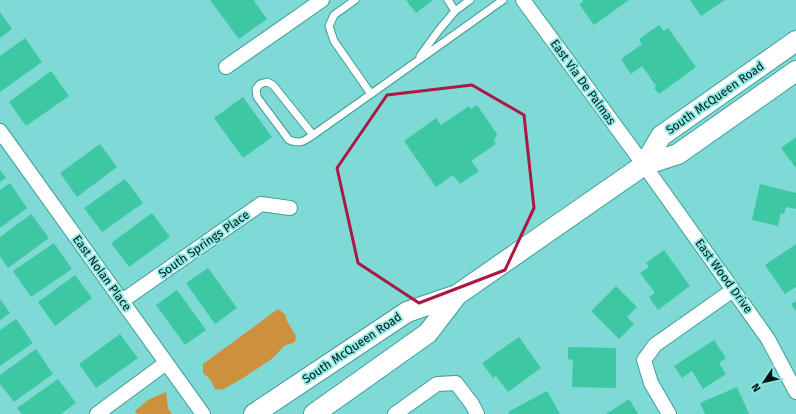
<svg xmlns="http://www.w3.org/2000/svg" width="796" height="414" viewBox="0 0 796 414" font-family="'Fira Sans',sans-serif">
<rect width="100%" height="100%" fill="#7fdad5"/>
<path fill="#cd903d" d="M278,309l7,5 2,7 9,15 -1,6 -11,4 -11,12 -30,20 -21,12 -7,-1 -5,-10 -7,-6v-9z
M166,392l2,16 4,6h-35l-2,-3 13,-11z"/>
<path fill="#3ec7a3" d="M210,0h46l-2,1 13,18 -28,20z
M406,0h27l-17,13z
M582,0h47l-35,25 -15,-21 4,-2z
M690,0h35l-24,16z
M0,12l12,17 -12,9z
M659,25l5,6 4,-3 28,39 -37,27 -5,-6 2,-2 -14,-20 -11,8 -10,-15 21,-15 -3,-5z
M25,38l17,24 -42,30v-36z
M51,71l18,25 -43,30 -17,-24z
M243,97l29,40 -29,21 -29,-40z
M477,105l20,29 -3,7 2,3 -25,17 8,10 -19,13 -7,-9 -17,12 -32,-46 32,-23 5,7 28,-19 2,3z
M796,137v31l-15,-20z
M100,144l17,23 -40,30 -17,-24z
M0,170l6,8 -6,4z
M125,179l18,24 -41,29 -18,-24z
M10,183l17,25 -27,20v-38z
M760,184l36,9v16l-10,-2 -2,7 -3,-1 -3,13 -26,-6z
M152,213l18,24 -41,30 -18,-24z
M31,214l18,24 -41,30 -8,-12v-19z
M54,243l18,26 -41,28 -18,-26z
M796,244v43l-11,7 -20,-29z
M664,250l26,36 -32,24 -9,-13 6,-4 -15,-20 9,-6 -3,-4z
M208,268l29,40 -22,16 -29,-41z
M75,275l17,23 -37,28 -17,-24z
M616,286l21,21 -10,10 7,7 -15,15 -28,-28z
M177,290l29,40 -21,15 -29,-40z
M0,299l10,14 -10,7z
M796,301v10l-5,-7z
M16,319l17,24 -33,23v-36z
M120,334l18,24 -42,30 -17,-24z
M519,337l22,31 -33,24 -12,-16 -3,2 -11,-15z
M714,340l12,18 -7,5 7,11 -23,15 -11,-18 -10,7 -8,-12z
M568,347l48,1v40l-44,-1 1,-27 -5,-1z
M36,349l17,25 -39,28 -14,-18v-9z
M58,379l18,24 -15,11h-39l-5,-6z
M737,387l12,27h-44l-5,-11z
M547,391l13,23h-51l-1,-2z
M629,399l9,15h-32z"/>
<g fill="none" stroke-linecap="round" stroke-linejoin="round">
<defs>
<path id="service" d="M355,0l-21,15 -5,11 5,15 37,53 132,-94
M455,11l15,-11
M420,56l19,-26 16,-19 -7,-11
M313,135l-40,-50 -6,-3 -7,2 -4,5 1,8 32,43c11,4 14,2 24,-5l58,-41"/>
<path id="minor" d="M523,0l121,165 124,174 28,53
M226,67l96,-67
M0,131l203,283
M122,301l139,-97 29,4
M97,414l69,-51
M395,414l42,-30 19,-1 16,21 5,10
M669,414l-18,-31 -7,-23 11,-15 78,-55"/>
<path id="secondary" d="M644,165l17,-29 135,-95
M254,414l153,-102 50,-17 187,-130 34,-11 118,-83
M314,414l114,-81 29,-38"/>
</defs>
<use href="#service" stroke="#3f9d99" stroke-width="9"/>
<use href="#minor" stroke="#3f9d99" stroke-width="16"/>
<use href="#secondary" stroke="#3f9d99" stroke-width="22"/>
<use href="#service" stroke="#fff" stroke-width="7"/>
<use href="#minor" stroke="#fff" stroke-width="14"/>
<use href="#secondary" stroke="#fff" stroke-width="20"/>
</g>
<path fill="none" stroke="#ac1845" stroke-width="3" stroke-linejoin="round" d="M472,85l52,30 10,93 -29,62 -86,33 -61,-40 -21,-95 50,-73z"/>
<g text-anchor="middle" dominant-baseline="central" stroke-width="4" stroke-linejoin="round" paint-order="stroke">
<g font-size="12" fill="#001514" stroke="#8ce8e3">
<text transform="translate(583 82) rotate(54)">East Via De Palmas</text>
<text transform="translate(715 98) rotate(-35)">South McQueen Road</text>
<text transform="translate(204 244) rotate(-35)">South Springs Place</text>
<text transform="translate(102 273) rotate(54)">East Nolan Place</text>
<text transform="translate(724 276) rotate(54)">East Wood Drive</text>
<text transform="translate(352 348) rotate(-34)">South McQueen Road</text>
</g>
</g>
<g transform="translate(764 382) rotate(235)" stroke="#8ce8e3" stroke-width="3" paint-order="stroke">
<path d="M0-3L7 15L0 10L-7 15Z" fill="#001514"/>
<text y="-6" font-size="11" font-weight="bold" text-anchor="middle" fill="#001514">N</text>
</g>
</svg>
